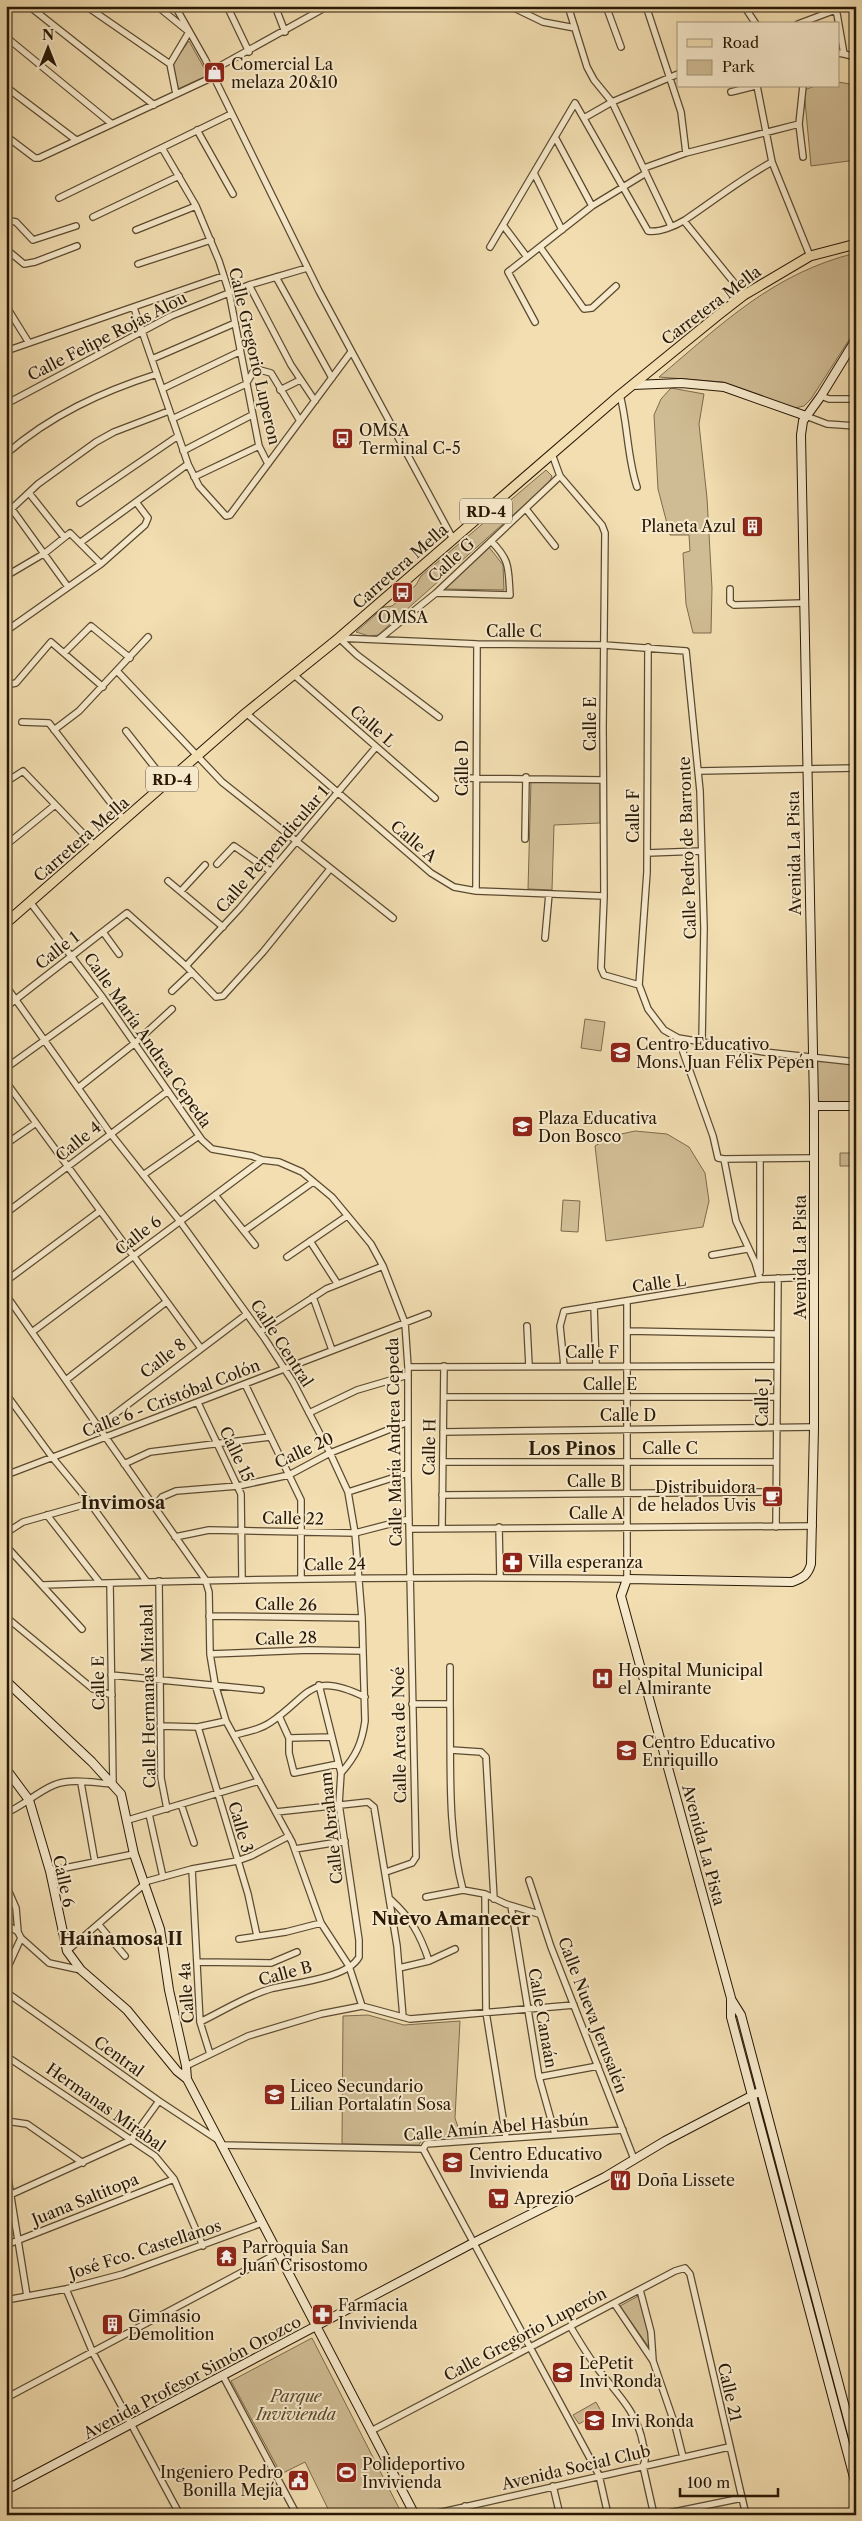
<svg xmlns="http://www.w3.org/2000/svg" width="862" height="2521" viewBox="0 0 862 2521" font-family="'Libre Caslon Text',serif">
<rect width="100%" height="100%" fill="#f2deb1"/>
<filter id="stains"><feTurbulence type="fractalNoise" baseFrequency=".004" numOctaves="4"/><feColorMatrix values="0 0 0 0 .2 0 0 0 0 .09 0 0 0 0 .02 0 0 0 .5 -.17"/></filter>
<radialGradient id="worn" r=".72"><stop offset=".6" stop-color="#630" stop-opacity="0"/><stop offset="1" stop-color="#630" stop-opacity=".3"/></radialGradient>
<path fill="#d0bc94" stroke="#7c6a4c" d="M189,41l19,34 -30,14 -5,-26z
M838,82l18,3v75l-45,6 -7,-76 11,-4h23z
M856,253v76l-45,70 -7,7 -9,2 -72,-26 -64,-5c63,-53 114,-104 197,-124z
M671,388l33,6 -5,30 8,74 5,90 -1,45h-18l-7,-29 -3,-51 7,-2 -1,-16h-19l-12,-46 -4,-74 7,-16z
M546,470l6,6 -3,7 -171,152 -9,1 -13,-4 28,-25 8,-1 24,-21 5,-9z
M489,547l14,18 1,25 -61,-1z
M531,781l69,1v41l-46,2 -2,65 -24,-1z
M585,1019l20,3 -4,29 -20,-3z
M812,1058l44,4v44h-42z
M635,1131l32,3 22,13 16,26 4,28 -6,26 -97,14 -11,-95 17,-10z
M840,1153h12v13h-12z
M563,1200l17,1 -2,31 -17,-1z
M368,2015l36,10 56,-4 -5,97 6,18 -38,1 -4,8 -77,-1 1,-128z
M640,2295l12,49 -4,2 -28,-40z
M312,2338l90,176 -71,1 -26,-53 -24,12 -50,-93z
M596,2402l5,9 -22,13 -6,-9z"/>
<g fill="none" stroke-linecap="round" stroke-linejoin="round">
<defs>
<path id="street" d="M29,6l125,99
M86,6l84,58
M157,6l32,26 -19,32 6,30
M175,6l30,53 114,232 134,248
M227,6l22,46
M275,6l10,26
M510,6l33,16 32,6
M568,6l19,61 7,13 18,22 59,124
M606,6l15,41
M646,6l35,106 5,41
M744,6l12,18
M830,6l7,8 7,40 -6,-1
M798,24l48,-18
M6,37l106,87
M844,54l12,3
M211,71l117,-65
M757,86l15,76 38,94
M6,87l70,53
M731,92l24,-6
M584,118l28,-16 66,-28
M197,130l36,64
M6,136l29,22h4l174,-81
M555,137l37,69
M162,148l34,58 23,55 10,31 30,154 9,18
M803,157l-4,-33 4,-38
M644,168l42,-15 113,-29
M534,173l28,57
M59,198l172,-84
M93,217l86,-41
M6,220l10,2 17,18 43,-14
M684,221l60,74
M503,225l24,32
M136,230l60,-24
M490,247l85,-144 73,128c11,2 27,-5 37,-11 30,-20 54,-40 87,-58
M540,247l44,62 8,-1 24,-22
M6,249l18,15 11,-2 42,-16
M138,264l73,-24
M276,277l56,101
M249,285l42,80 24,36
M6,306l23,37
M134,308l54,156 11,22 27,30 4,-1 121,-163
M535,322l-27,-50 84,-66 54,-33
M6,351l217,-75
M152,359l81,-35
M162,389l77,-37
M280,390l20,-10
M620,395c8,30 7,62 17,92
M821,396l8,3h27
M6,404l165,-88 78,-31 58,-17
M806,416l21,8 29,2
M172,419l74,-35 7,-12 7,-2 11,3 29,48
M183,451l69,-36
M6,454c45,-39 95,-62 151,-80
M552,454l8,22 42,49 3,8 -2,194 1,169 -3,72 3,7 35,10
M194,477l65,-31
M29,493l35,44
M6,501l62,86
M80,503l98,-67
M526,509l29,37
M6,514l32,-30 58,-42 18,-10 55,-21
M81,542l107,-78
M6,576l39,-23 25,-20 31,31
M730,589v13l4,3 69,-2
M436,593l74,2c-2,-26 1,-34 -19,-54
M6,631l95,-67 44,-39 3,-7 -12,-16
M339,638l138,6 127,1 82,6 14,140 4,137 -2,113
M339,638l18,17 82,62
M379,639l57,-46 124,-117
M648,647l-1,225 -8,113 9,24 16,21 14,8 86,14 92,10
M65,652l26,-26 39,32
M118,672l104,110 171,136
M293,674l142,124
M6,685l10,-2 35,-41 52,45
M246,713l185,160 23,14 22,4 128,5
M22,722l27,1 75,97
M54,730l25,-19 69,-74
M126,731l41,52
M699,771l157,-3
M458,778l145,2
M6,782l17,-11 72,75
M525,839l1,-62
M6,845l49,-40
M647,853l54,-2
M217,864l17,-18 36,25
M168,881l55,46
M181,891l24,-26
M476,891l1,-247
M30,902l73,96 99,142 10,9 40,7 10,4 17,2 23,10 30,25 39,47 12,22 22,57 3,44v109l8,381 -4,6 -26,9
M103,932l16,22
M545,938l4,-44
M186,966l54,-58 136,-161
M6,986l104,147 69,87 86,119 28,43 37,71 18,39 7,41 7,85 3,103c-3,22 -9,35 -24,52
M172,991l20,-19
M6,1007l121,-94 59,53 30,31 7,-1 40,-44 67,-83
M678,1038l35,98 5,22 6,1 12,62 19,41 5,17
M6,1068l97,-70
M6,1082l194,265
M78,1088l57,-45 37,-34
M6,1144l30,-21
M724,1159l89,-1
M143,1175l56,-39
M215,1195l40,50
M6,1213l162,-122
M244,1231l69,-49
M310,1241l27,42
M712,1255l35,-6
M287,1257l60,-41
M760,1272v-113
M6,1281l94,-70
M6,1295l199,284 4,13 1,62 5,30 11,37 66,121 29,81 28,43 13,40
M313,1297l19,53
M594,1306l2,60
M527,1326l2,40
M628,1331l148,3
M32,1332l230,-172
M260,1332l66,-43 57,-23
M564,1366l-4,-40 4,-15 196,-32 54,-2
M408,1367l368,-1
M66,1380l100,-78
M245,1384l56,116v78
M6,1394l46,63 38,46 57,79
M444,1397h332
M198,1403l43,91 1,85
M309,1413l48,-23 51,-15
M98,1427l149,-113
M443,1432l371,-5
M443,1462h333
M124,1464l26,-12 120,-15
M6,1475l422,-161
M348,1492l60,-19
M442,1495l334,-3
M154,1507l8,-10 14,-6 62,-5 51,-11 41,-22 78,-31
M47,1515l53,68
M499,1527l1,50
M776,1527l2,-249
M442,1528l2,-162
M409,1529l404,-3
M6,1533l17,-11 67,-19
M175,1537l34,-7 146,3 54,-14
M6,1546l76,83
M159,1581l2,197 6,31
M43,1585c195,-6 389,-9 584,-6v-278
M209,1616l153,2
M6,1617l87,72 19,6
M210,1654l99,-4 54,1
M111,1675l150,15
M412,1704h38v-37
M450,1704c1,62 -3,126 13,186
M279,1716l10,22v15l5,20 44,-9
M160,1726l38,1 28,-6
M198,1727l50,167 9,42
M234,1735c12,-3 26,-5 37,-13 40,-27 38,-52 94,-25
M289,1738l43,-1
M451,1750l30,2 5,5 8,142
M81,1783l14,79
M181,1804l13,39
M276,1812l92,-10 6,5 23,139 6,71
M6,1813c17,-7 31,-21 48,-28 16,-7 41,-2 59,-1l-3,-201
M149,1814l14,63
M128,1820l131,-39
M295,1849l50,-8
M192,1869l8,153 10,32
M50,1871l84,-17
M529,1880l22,67 83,212
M6,1885l10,23 2,24 3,6 28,25 32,7
M485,1894l1,118 20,125
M426,1897l37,-7 22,4 21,10 33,10
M390,1899c21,19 30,35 39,62
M511,1906l28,171 16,57
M6,1924l12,8
M99,1925l26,31
M239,1939l47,-7 35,-9
M67,1951l81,-70 44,-12 45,-8 14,-5 38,-20
M198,1962l73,1 26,-11
M399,1968l30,-7 26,-12
M6,1971l15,-33
M6,1992l153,109 59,39
M200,2022c23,-11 46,-26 70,-33 22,-6 77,-10 89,-32v-17l-20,-136 2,-31 -22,-88
M6,2056l149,100 19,23 29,67
M186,2066l62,-30 73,-22 41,-8 48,13 164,-14
M539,2077l59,-11
M6,2121l21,3 56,39
M221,2145l202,4 3,-5 197,-14
M423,2149l176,326 9,40
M6,2166l21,130
M12,2194l119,-54 28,-39
M6,2245l168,-66
M66,2289l27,64 87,162
M640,2290l11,42 2,29
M6,2300l60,-11 57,-15 139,-51
M614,2303l39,58 22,64 8,32
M570,2326c8,13 16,27 25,39 19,26 42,45 48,79 2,7 4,15 0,22l11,49
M223,2376l74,139
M6,2398l272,-145
M371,2431l304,-160 10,-3 5,6 56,241
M553,2486l7,29
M465,2506l2,9
M429,2515l300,-68
M659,2515l83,-17"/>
<path id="secondary" d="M856,339l-35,57 -18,25 -2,14 13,669v323l-3,137c-3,11 -8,14 -19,18l-165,-3 -6,17 110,402v19l125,468
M633,385l48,-2 43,4 82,29
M814,1106h42
M6,1681l86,81 29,32 13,60 26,75 9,61 17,76 1,13 228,436
M6,1769l23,31 21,71 17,80 14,19 46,40 50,61 10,8
M731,1999l10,16 115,434
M6,2490l467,-247 132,-66 60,-36 96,-50"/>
<path id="primary" d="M6,923l240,-210 93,-75 281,-243 97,-79 27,-21 66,-39 46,-12"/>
</defs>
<use href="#street" stroke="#5b4a30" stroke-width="8"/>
<use href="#secondary" stroke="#291805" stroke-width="10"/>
<use href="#primary" stroke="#291805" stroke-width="11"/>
<use href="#street" stroke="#f7eacc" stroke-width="5.5"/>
<use href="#secondary" stroke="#f7eacc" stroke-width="8"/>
<use href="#primary" stroke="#f2deb1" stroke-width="9"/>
</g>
<defs>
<symbol id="shop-square" viewBox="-11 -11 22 22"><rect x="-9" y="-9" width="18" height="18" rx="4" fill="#8f2418" stroke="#f7eacc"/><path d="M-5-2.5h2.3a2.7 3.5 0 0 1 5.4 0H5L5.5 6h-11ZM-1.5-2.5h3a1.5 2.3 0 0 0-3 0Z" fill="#fff"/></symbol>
<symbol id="bus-square" viewBox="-11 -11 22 22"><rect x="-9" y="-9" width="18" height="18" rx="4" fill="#8f2418" stroke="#f7eacc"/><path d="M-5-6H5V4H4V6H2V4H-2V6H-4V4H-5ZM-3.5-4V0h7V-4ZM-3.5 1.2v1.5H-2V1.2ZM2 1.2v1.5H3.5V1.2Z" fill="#fff"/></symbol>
<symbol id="building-square" viewBox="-11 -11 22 22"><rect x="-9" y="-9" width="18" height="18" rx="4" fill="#8f2418" stroke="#f7eacc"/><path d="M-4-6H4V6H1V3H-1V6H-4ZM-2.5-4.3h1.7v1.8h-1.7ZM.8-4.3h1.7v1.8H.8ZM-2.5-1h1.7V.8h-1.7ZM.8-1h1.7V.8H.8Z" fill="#fff"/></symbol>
<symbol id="school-square" viewBox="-11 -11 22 22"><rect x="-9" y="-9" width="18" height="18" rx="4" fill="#8f2418" stroke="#f7eacc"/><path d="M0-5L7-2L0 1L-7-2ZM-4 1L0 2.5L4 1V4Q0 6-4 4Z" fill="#fff"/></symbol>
<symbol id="cafe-square" viewBox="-11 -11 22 22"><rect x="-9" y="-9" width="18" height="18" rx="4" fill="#8f2418" stroke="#f7eacc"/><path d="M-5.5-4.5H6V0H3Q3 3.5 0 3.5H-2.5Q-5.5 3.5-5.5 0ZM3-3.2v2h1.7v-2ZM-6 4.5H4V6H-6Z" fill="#fff"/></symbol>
<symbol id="pharmacy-square" viewBox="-11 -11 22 22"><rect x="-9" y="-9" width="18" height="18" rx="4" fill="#8f2418" stroke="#f7eacc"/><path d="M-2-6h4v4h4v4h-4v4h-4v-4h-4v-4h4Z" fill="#fff"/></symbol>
<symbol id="hospital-square" viewBox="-11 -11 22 22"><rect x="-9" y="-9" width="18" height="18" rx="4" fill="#8f2418" stroke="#f7eacc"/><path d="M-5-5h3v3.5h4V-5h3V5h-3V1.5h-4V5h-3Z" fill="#fff"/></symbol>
<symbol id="restaurant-square" viewBox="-11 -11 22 22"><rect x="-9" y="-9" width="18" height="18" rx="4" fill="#8f2418" stroke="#f7eacc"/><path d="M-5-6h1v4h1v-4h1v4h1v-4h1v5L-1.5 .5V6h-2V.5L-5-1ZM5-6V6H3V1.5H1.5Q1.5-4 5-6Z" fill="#fff"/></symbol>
<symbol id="supermarket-square" viewBox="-11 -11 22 22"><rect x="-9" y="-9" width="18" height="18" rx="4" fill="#8f2418" stroke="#f7eacc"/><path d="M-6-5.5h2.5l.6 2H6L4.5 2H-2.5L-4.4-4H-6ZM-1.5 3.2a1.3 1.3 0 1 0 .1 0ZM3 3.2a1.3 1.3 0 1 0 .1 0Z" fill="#fff"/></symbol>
<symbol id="temple-square" viewBox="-11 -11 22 22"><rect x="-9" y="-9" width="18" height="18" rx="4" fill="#8f2418" stroke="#f7eacc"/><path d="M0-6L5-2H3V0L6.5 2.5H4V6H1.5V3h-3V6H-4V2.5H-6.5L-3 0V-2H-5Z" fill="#fff"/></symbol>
<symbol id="stadium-square" viewBox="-11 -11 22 22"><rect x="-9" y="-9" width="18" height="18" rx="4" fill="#8f2418" stroke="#f7eacc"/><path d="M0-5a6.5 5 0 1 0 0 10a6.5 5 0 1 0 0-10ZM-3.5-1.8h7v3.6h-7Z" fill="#fff"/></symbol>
<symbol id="civic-square" viewBox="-11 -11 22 22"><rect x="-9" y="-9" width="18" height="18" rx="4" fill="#8f2418" stroke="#f7eacc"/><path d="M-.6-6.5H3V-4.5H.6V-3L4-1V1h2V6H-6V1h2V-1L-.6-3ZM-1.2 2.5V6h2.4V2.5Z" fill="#fff"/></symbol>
</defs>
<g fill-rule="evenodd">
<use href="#shop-square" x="202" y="60" width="25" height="25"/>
<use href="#bus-square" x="330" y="426" width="25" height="25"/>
<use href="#building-square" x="740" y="514" width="25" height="25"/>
<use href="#bus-square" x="390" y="580" width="25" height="25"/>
<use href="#school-square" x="608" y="1040" width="25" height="25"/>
<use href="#school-square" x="510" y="1114" width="25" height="25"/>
<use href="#cafe-square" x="760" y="1484" width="25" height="25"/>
<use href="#pharmacy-square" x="500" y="1550" width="25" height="25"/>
<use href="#hospital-square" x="590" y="1666" width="25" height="25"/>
<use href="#school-square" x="614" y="1738" width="25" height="25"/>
<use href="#school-square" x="262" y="2082" width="25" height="25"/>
<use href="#school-square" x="440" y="2150" width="25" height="25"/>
<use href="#restaurant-square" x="608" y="2168" width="25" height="25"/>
<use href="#supermarket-square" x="486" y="2186" width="25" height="25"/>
<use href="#temple-square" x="214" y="2244" width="25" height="25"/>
<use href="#pharmacy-square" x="310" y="2302" width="25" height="25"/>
<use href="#building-square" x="100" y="2312" width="25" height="25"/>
<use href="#school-square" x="550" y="2360" width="25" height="25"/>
<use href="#school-square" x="582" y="2408" width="25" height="25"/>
<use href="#stadium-square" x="334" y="2460" width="25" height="25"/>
<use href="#civic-square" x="286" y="2468" width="25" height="25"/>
</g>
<g text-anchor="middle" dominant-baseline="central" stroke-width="4" stroke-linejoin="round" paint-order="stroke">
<g fill="#f7eacc" stroke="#675741" stroke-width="1">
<rect x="460" y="498.5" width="52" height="25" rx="4"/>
<rect x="146" y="766.5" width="52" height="25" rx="4"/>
</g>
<g font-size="15" font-weight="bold" fill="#291805">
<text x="486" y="511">RD-4</text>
<text x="172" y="779">RD-4</text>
</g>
<g font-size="16" fill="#291805" stroke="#f7eacc" text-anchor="start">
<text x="231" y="64">Comercial La<tspan x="231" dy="18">melaza 20&amp;10</tspan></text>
<text x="359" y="430">OMSA<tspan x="359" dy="18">Terminal C-5</tspan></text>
<text x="736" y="526" text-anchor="end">Planeta Azul</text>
<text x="403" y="617" text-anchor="middle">OMSA</text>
<text x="636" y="1044">Centro Educativo<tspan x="636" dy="18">Mons. Juan Félix Pepén</tspan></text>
<text x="538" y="1118">Plaza Educativa<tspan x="538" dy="18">Don Bosco</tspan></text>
<text x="756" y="1487" text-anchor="end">Distribuidora<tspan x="756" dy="18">de helados Uvis</tspan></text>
<text x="528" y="1562">Villa esperanza</text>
<text x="618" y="1670">Hospital Municipal<tspan x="618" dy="18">el Almirante</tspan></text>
<text x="642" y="1742">Centro Educativo<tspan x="642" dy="18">Enriquillo</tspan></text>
<text x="290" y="2086">Liceo Secundario<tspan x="290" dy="18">Lilian Portalatín Sosa</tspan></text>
<text x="469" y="2154">Centro Educativo<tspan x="469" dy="18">Invivienda</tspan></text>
<text x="637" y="2180">Doña Lissete</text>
<text x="514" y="2198">Aprezio</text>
<text x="242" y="2247">Parroquia San<tspan x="242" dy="18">Juan Crisostomo</tspan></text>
<text x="338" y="2305">Farmacia<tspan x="338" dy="18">Invivienda</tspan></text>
<text x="128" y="2316">Gimnasio<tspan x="128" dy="18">Demolition</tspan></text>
<text x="579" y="2363">LePetit<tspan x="579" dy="18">Invi Ronda</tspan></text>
<text x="611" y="2421">Invi Ronda</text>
<text x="362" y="2464">Polideportivo<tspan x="362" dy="18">Invivienda</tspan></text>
<text x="283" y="2472" text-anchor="end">Ingeniero Pedro<tspan x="283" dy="18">Bonilla Mejía</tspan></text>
</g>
<g font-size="16" fill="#291805" stroke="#f7eacc">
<text transform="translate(711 305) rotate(-37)">Carretera Mella</text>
<text transform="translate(107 336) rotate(-27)">Calle Felipe Rojas Alou</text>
<text transform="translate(255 356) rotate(77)">Calle Gregorio Luperon</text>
<text transform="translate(451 560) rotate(-43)">Calle G</text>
<text transform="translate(400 566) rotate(-41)">Carretera Mella</text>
<text x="514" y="631">Calle C</text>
<text transform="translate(590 724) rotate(-90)">Calle E</text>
<text transform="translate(373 726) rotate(41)">Calle L</text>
<text transform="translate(462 768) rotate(-90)">Calle D</text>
<text transform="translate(633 816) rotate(-90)">Calle F</text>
<text transform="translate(81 839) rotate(-41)">Carretera Mella</text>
<text transform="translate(414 841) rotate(40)">Calle A</text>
<text transform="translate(687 848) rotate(-92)">Calle Pedro de Barronte</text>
<text transform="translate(272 849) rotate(-49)">Calle Perpendicular 1</text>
<text transform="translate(794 853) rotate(-91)">Avenida La Pista</text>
<text transform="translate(57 950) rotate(-38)">Calle 1</text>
<text transform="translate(148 1040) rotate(55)">Calle María Andrea Cepeda</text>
<text transform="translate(78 1141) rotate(-39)">Calle 4</text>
<text transform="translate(138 1235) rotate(-38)">Calle 6</text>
<text transform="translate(800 1257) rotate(-90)">Avenida La Pista</text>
<text transform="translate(659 1283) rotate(-8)">Calle L</text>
<text transform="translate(282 1343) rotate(57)">Calle Central</text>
<text x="592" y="1352">Calle F</text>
<text transform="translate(163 1358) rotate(-38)">Calle 8</text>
<text x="610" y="1384">Calle E</text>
<text transform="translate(171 1398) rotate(-21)">Calle 6 - Cristóbal Colón</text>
<text transform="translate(762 1402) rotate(-90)">Calle J</text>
<text x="628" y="1415">Calle D</text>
<text transform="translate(394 1442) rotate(-91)">Calle María Andrea Cepeda</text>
<text transform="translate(429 1447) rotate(-89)">Calle H</text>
<text x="670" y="1448">Calle C</text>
<text transform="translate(304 1450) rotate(-25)">Calle 20</text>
<text transform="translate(237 1454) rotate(65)">Calle 15</text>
<text x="594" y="1481">Calle B</text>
<text x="596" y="1513">Calle A</text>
<text transform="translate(293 1518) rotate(1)">Calle 22</text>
<text transform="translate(335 1564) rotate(-1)">Calle 24</text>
<text transform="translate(286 1604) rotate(1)">Calle 26</text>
<text transform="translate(286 1638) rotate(-2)">Calle 28</text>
<text transform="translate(98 1683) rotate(-91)">Calle E</text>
<text transform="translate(148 1696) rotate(-91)">Calle Hermanas Mirabal</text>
<text transform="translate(399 1735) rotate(-91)">Calle Arca de Noé</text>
<text transform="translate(241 1827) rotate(74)">Calle 3</text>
<text transform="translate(331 1828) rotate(-96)">Calle Abraham</text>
<text transform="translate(704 1845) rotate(75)">Avenida La Pista</text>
<text transform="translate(64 1881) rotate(78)">Calle 6</text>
<text transform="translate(285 1973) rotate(-15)">Calle B</text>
<text transform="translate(186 1993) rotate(-94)">Calle 4a</text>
<text transform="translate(593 2015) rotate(69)">Calle Nueva Jerusalén</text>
<text transform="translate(543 2018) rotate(80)">Calle Canaán</text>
<text transform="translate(119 2056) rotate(36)">Central</text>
<text transform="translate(106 2107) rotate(35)">Hermanas Mirabal</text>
<text transform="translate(496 2127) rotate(-5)">Calle Amín Abel Hasbún</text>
<text transform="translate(85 2199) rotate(-22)">Juana Saltitopa</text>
<text transform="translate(145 2249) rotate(-18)">José Fco. Castellanos</text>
<text transform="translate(525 2334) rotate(-28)">Calle Gregorio Luperón</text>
<text transform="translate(192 2377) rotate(-28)">Avenida Profesor Simón Orozco</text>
<text transform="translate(730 2392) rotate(77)">Calle 21</text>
<text transform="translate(576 2467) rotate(-13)">Avenida Social Club</text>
</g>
<g font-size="16" font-style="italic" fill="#5b4930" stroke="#f7eacc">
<text x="296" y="2396">Parque<tspan x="296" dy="18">Invivienda</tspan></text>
</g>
<g font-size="18" font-weight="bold" fill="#291805" stroke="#f7eacc">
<text x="572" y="1449">Los Pinos</text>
<text x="123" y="1503">Invimosa</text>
<text x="451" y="1919">Nuevo Amanecer</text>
<text x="121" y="1939">Hainamosa II</text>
</g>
</g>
<rect width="862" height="2521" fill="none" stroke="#f2deb1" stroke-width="25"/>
<rect x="8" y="8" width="847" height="2506" fill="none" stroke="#291805" stroke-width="2.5"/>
<rect x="12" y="12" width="837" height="2496" fill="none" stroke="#291805"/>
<rect x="677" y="22" width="162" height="65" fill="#f7eacc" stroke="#a5967c"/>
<rect x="687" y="39" width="25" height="8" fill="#f2deb1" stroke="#a5967c"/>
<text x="722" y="48" font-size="15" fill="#291805">Road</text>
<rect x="687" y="60" width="25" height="15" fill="#d0bc94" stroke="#a5967c"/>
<text x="722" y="72" font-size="15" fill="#291805">Park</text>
<g transform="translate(48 48)" stroke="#f7eacc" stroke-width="4" paint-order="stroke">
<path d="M0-4L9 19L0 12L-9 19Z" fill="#291805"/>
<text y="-8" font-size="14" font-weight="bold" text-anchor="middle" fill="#291805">N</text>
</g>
<path d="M680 2488v8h98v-8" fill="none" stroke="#291805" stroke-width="2.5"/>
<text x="687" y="2488" font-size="15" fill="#291805" stroke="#f7eacc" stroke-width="4" paint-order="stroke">100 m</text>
<rect width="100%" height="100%" filter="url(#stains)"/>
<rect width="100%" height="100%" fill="url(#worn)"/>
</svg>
